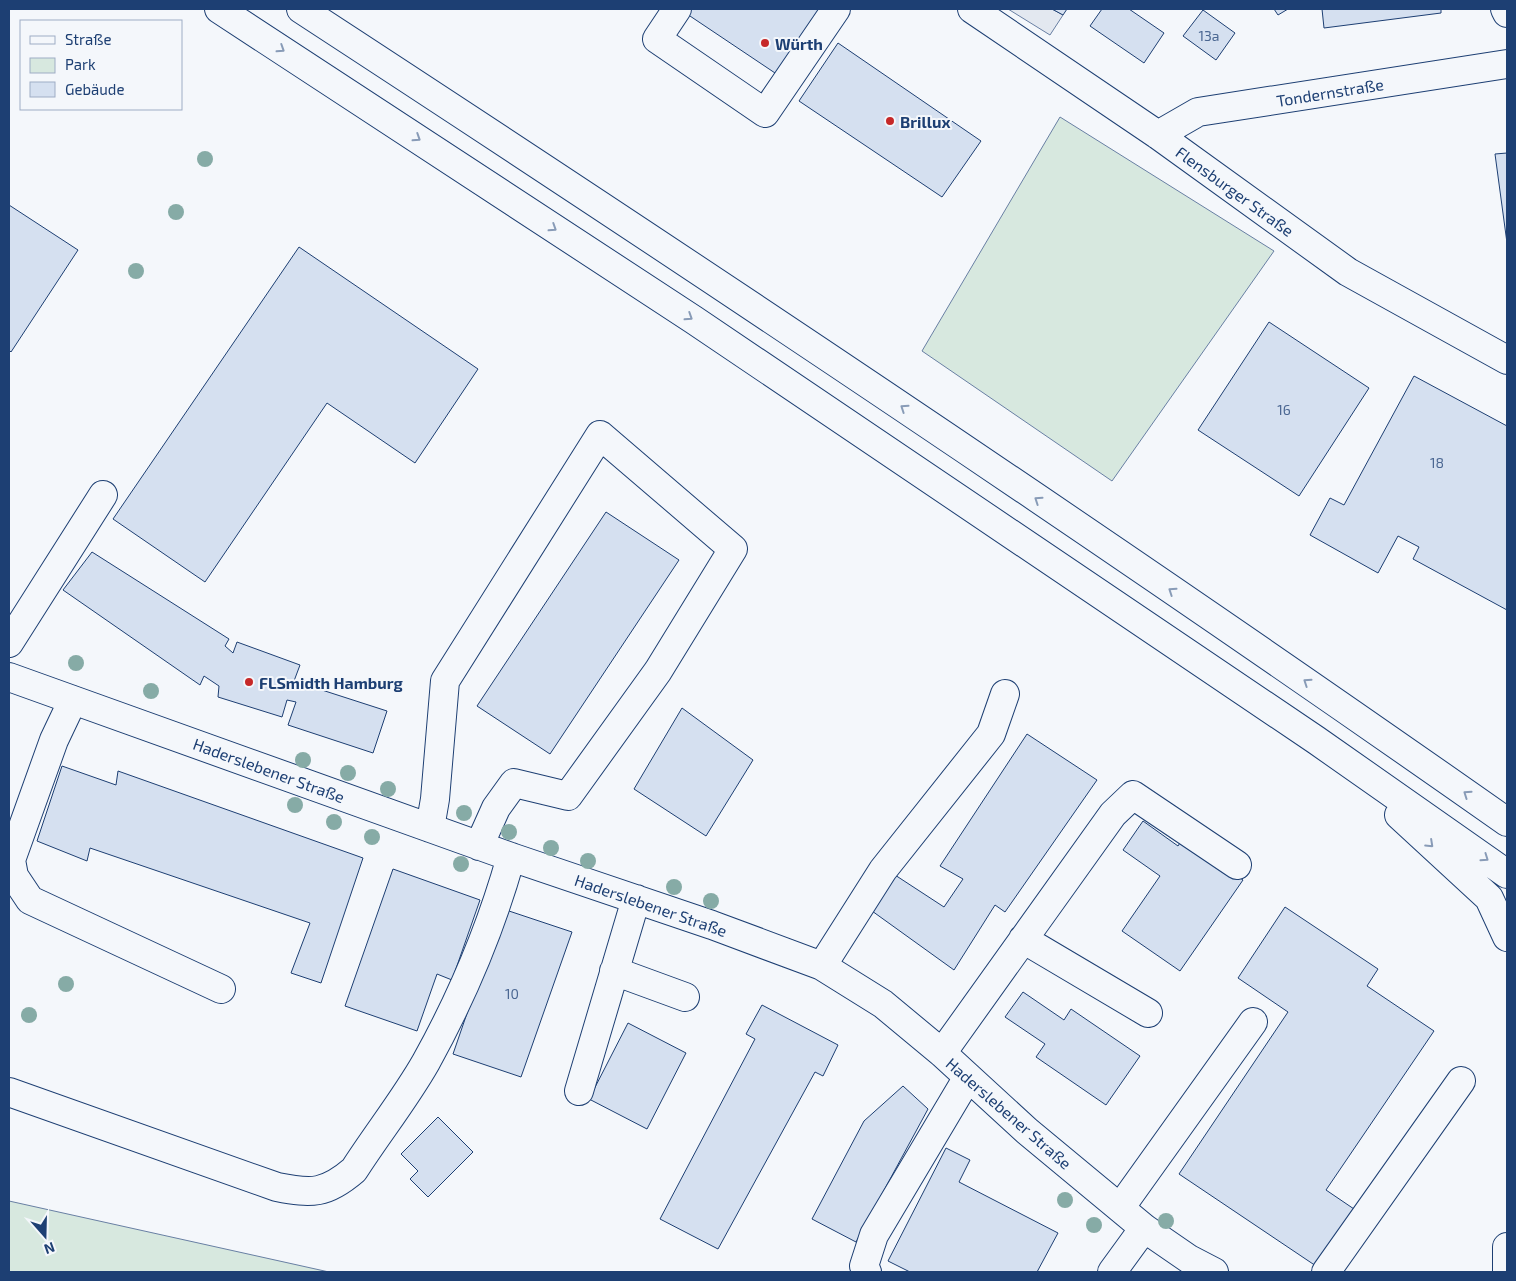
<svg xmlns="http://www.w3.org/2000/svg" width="1516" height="1281" viewBox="0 0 1516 1281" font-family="'Exo 2',sans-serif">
<rect width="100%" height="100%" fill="#f4f7fb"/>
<path fill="#d7e8df" stroke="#687fa3" d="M1060,117l214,134 -162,230 -190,-130z
M9,1201l320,71h-320z"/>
<path fill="#e3e8f0" stroke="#687fa3" d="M1008,9h44l11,6 -13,20z"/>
<path fill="#d5e0f0" stroke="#1d3f73" d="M686,9h136l-44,66 -94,-63z
M1052,9h15l-4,6z
M1102,9h27l35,24 -20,30 -54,-37z
M1274,9h14l-10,6z
M1322,9h119v4l-117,15z
M1203,10l32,23 -19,27 -33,-24z
M838,43l143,98 -39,56 -143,-96z
M1507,153v90l-12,-89z
M9,205l69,45 -67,102 -2,-2z
M299,247l179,122 -63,94 -88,-60 -122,179 -92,-63z
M1269,322l100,66 -70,108 -101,-66z
M1414,376l93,50v184l-94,-51 6,-12 -21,-11 -20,37 -68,-38 20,-37 14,7z
M606,512l73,48 -129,194 -73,-48z
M92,552l137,87 -4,7 8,7 4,-11 63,23 -6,16 93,30 -14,42 -85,-28 8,-23 -9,-2 -5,17 -64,-20 1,-11 -15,-10 -4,9 -137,-95z
M682,708l71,52 -47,76 -72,-47z
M1027,734l70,46 -92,132 -10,-7 -41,65 -82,-59 23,-36 49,32 19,-28 -23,-13z
M62,766l54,19 2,-14 245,87 -42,125 -30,-10 19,-50 -220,-75 -3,13 -50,-20z
M1143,821l35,25 5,-8 60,42 -63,91 -58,-40 38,-55 -37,-26z
M393,869l87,31 -28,80 -15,-6 -20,57 -72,-25z
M1285,907l93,62 -11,17 67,45 -108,159 28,19 -38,57 -137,-92 109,-162 -50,-34z
M503,909l69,23 -51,145 -68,-23z
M1023,992l41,28 7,-11 69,47 -34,49 -70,-48 9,-13 -40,-27z
M762,1005l76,40 -15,31 -8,-4 -97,177 -58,-30 95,-180 -9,-5z
M628,1023l58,30 -39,76 -58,-30z
M903,1086l25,23 -72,133 -44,-23 52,-98z
M438,1117l35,35 -45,45 -18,-18 8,-8 -17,-17z
M946,1148l24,12 -11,22 99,51 -21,39h-127l-22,-11z"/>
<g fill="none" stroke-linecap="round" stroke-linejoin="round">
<defs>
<path id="minor" d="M677,9l-20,30 108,74 71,-104
M972,9l186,126 190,137 159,88
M1505,9l2,4
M1158,135l40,-23 309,-48
M9,643l94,-148
M9,677l502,180 201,68 110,41 61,38 59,49 85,78 117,97 45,31 25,13
M73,700l-19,40 -43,120 3,16 16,24 191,89
M430,828l5,-29 10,-118 155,-246 133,114 -75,122 -90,125 -54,-13 -18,25 -17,38
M1023,939l125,74
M822,966l61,-96 108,-136 14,-40
M614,971l71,26
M942,1053l171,-239 20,-19 104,70
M579,1091l57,-192
M9,1092l268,95c35,7 49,7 77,-17 23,-36 51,-71 72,-108 36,-65 65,-134 85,-205
M1120,1208l133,-186
M867,1272l-3,-6 10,-31 94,-158
M1112,1272l32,-44
M1326,1272l135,-191"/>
<path id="highway" d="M219,9l475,311 622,420 191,134
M301,9c406,265 809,534 1206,813
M1399,815l90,83 18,39
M1507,1272v-25"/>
</defs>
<use href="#minor" stroke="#1d3f73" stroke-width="30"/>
<use href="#highway" stroke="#1d3f73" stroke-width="30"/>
<use href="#minor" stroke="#f4f7fb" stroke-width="28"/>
<use href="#highway" stroke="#f4f7fb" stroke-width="28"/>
</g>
<g fill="#86aba6">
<circle cx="205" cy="159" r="8"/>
<circle cx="176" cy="212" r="8"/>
<circle cx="136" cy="271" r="8"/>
<circle cx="76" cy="663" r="8"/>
<circle cx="151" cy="691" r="8"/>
<circle cx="303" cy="760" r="8"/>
<circle cx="348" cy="773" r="8"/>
<circle cx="388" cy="789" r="8"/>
<circle cx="295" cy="805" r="8"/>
<circle cx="464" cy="813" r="8"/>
<circle cx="334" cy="822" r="8"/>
<circle cx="509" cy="832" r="8"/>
<circle cx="372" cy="837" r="8"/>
<circle cx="551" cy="848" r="8"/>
<circle cx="588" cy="861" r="8"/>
<circle cx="461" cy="864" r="8"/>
<circle cx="674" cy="887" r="8"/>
<circle cx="711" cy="901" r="8"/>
<circle cx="66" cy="984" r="8"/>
<circle cx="29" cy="1015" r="8"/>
<circle cx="1065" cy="1200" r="8"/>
<circle cx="1166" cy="1221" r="8"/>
<circle cx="1094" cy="1225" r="8"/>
</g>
<defs><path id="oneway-chevron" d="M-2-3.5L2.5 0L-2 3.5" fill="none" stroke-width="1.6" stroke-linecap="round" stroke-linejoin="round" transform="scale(1.25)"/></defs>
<g stroke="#889bb7">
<use href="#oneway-chevron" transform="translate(281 49) rotate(33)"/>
<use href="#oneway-chevron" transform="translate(417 138) rotate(33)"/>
<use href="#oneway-chevron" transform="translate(553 228) rotate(33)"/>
<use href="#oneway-chevron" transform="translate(689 317) rotate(33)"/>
<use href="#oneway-chevron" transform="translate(904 408) rotate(-146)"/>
<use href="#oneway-chevron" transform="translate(1038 500) rotate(-146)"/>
<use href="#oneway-chevron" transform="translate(1172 591) rotate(-146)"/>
<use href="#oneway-chevron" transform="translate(1307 682) rotate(-146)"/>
<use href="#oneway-chevron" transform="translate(1467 794) rotate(-145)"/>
<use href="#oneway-chevron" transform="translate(1430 844) rotate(43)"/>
<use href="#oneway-chevron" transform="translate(1485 858) rotate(35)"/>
</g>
<g fill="#c62828" stroke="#f4f7fb" stroke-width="2">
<circle cx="765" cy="43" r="5"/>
<circle cx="890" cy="121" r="5"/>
<circle cx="249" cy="682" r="5"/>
</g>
<g text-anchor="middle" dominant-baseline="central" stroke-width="4" stroke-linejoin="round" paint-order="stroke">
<g font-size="14" fill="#4b6792">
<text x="1209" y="35">13a</text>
<text x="1284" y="409">16</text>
<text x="1437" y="462">18</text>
<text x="512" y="993">10</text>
</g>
<g font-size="16" font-weight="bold" fill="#1d3f73" stroke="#f4f7fb" text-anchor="start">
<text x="775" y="43">Würth</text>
<text x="900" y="121">Brillux</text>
<text x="259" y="682">FLSmidth Hamburg</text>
</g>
<g font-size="16" fill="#1d3f73" stroke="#f4f7fb">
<text transform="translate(1330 92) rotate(-9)">Tondernstraße</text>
<text transform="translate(1235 191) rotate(36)">Flensburger Straße</text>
<text transform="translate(269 770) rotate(20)">Haderslebener Straße</text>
<text transform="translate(651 905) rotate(19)">Haderslebener Straße</text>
<text transform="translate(1009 1113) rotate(41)">Haderslebener Straße</text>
</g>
</g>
<rect width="1516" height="1281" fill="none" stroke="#1d3f73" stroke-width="20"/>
<rect x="20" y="20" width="162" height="90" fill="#f4f7fb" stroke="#9eadc5"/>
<rect x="30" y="36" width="25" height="8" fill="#f4f7fb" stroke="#9eadc5"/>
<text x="65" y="45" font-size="15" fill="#1d3f73">Straße</text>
<rect x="30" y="58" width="25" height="15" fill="#d7e8df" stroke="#9eadc5"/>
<text x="65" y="70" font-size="15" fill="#1d3f73">Park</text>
<rect x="30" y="82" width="25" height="15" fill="#d5e0f0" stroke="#9eadc5"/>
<text x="65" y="95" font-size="15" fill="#1d3f73">Gebäude</text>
<g transform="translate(45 1236) rotate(160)" stroke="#f4f7fb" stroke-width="4" paint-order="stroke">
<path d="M0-4L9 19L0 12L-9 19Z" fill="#1d3f73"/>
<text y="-8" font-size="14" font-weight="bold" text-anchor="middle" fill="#1d3f73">N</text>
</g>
</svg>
